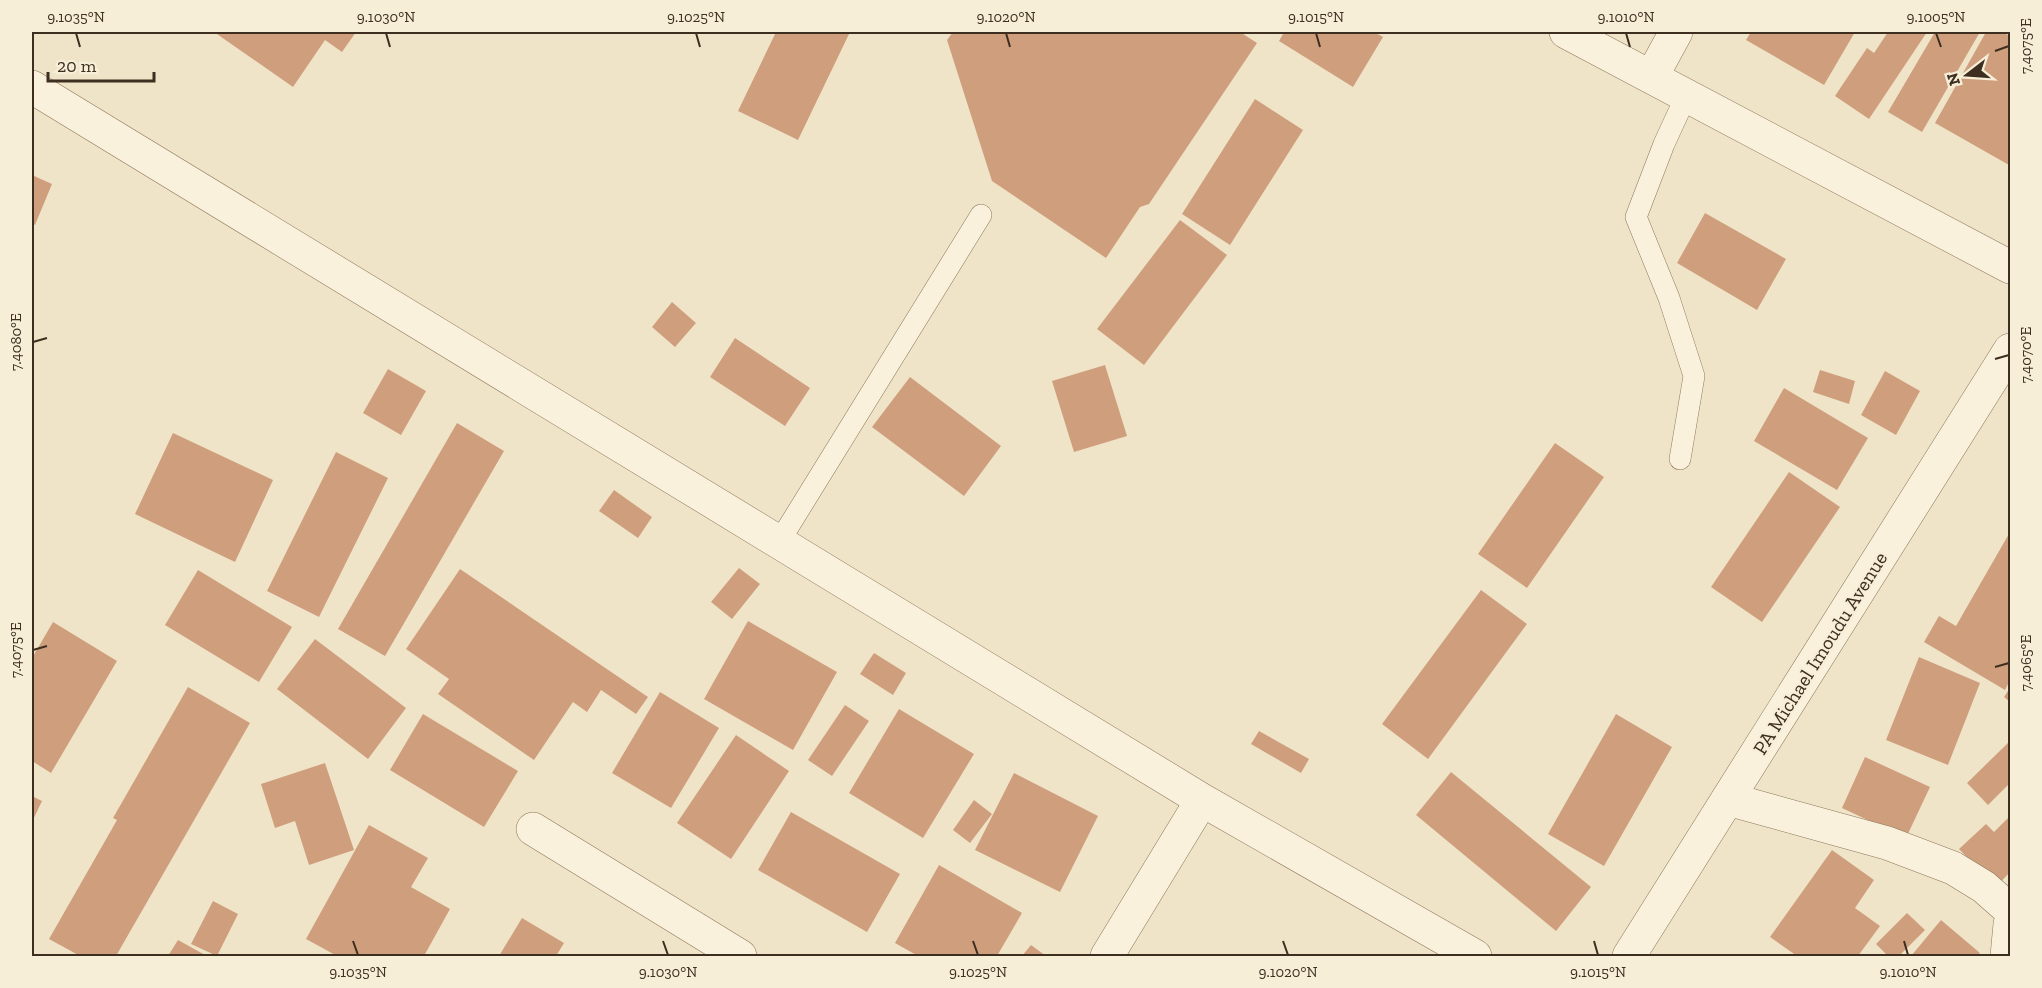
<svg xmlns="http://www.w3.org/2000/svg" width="2042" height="988" viewBox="0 0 2042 988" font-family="'Zilla Slab',serif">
<rect width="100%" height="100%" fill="#f0e4c8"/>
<path fill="#cf9f7d" d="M214,32h142l-14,20 -17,-12 -32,47z
M776,32h74l-52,108 -60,-29z
M953,32h287l17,11 -108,161 -9,3 -34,51 -114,-77 -45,-141z
M1284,32h90l9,5 -30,50 -74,-46z
M1751,32h104l-31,53 -78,-45z
M1888,32h39l-58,87 -34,-23 32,-48 7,5z
M1935,32h45l-58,100 -34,-20z
M1986,32h16l8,4 -1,129 -74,-42z
M1255,99l48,31 -73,115 -48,-31z
M32,175l20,9 -17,41 -3,-2z
M1705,213l81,46 -29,51 -80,-47z
M1180,220l47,35 -83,110 -47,-36z
M672,302l24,21 -21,24 -23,-20z
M735,338l75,50 -25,38 -75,-49z
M1105,365l22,71 -53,16 -22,-71z
M388,369l38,22 -25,44 -38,-22z
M1820,370l35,11 -6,23 -36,-12z
M1885,371l35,20 -24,44 -35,-20z
M910,377l91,69 -37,50 -92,-69z
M1784,388l84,50 -31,52 -83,-49z
M457,423l47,28 -119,205 -47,-27z
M173,433l100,47 -38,82 -100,-48z
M1555,443l49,34 -77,111 -49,-34z
M336,452l52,26 -69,139 -52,-26z
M1789,472l51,35 -78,115 -51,-35z
M614,490l38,27 -14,21 -39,-27z
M2010,532v148l-5,10 -81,-48 15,-26 17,10z
M739,568l21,16 -28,35 -21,-17z
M460,569l188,128 -12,17 -35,-24 -14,22 -14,-10 -39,58 -96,-66 11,-15 -43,-30z
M198,570l94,57 -33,55 -94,-57z
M1481,590l46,34 -99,135 -46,-35z
M748,621l89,51 -44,78 -89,-51z
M53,622l64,39 -66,112 -19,-12v-103z
M315,639l91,69 -38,51 -91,-70z
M874,653l32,20 -13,22 -33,-21z
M1919,657l61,26 -32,82 -62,-25z
M188,687l62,36 -134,233h-36l-31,-17 68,-119 -4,-2z
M2010,688v14l-6,-5z
M660,692l59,36 -48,80 -59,-35z
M845,705l24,16 -37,55 -24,-16z
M899,709l75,45 -51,84 -74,-45z
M423,714l95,57 -34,56 -94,-57z
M1616,714l56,33 -68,119 -56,-32z
M1259,731l50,28 -8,14 -50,-29z
M736,735l53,36 -58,88 -54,-36z
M2010,741v42l-22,22 -21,-22z
M1865,757l65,30 -24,51 -64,-30z
M325,763l29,87 -45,15 -14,-44 -20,7 -14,-44z
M1451,772l140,115 -35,44 -140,-116z
M1014,773l84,43 -38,76 -85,-42z
M32,796l10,5 -10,21z
M974,800l18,14 -22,29 -17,-13z
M791,812l109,62 -33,58 -109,-62z
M2010,816v56l-14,15 -37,-38 27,-25 8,8z
M369,825l59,33 -17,29 39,22 -26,47h-87l-31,-17z
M1832,850l42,30 -19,28 25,18 -22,30h-61l-27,-19z
M939,865l83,48 -25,43h-79l-23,-13z
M213,901l25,13 -21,42 -26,-12z
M1907,913l18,17 -26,26h-11l-12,-12z
M522,918l42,25 -8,13h-57z
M1941,920l39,33 -3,3h-66z
M178,940l29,16h-39z
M1031,945l15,11h-24z"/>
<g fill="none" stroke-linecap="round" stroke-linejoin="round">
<defs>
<path id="service" d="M1680,459l14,-83 -25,-78 -33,-81 28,-73 23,-50
M779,542l202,-327"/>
<path id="minor" d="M1566,32l444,235
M1652,76l24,-44
M32,87l1170,713 273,156
M1728,799l159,44 66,25 31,19 26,23
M533,829l207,127
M1107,956l95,-156
M2007,956l3,-32"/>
<path id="tertiary" d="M1629,956l381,-606"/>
</defs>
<use href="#service" stroke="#8d765c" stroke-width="22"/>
<use href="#minor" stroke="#8d765c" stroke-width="34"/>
<use href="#tertiary" stroke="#8d765c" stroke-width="34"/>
<use href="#service" stroke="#faf1dc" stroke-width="21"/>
<use href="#minor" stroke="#faf1dc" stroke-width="33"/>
<use href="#tertiary" stroke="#faf1dc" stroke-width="33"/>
</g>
<path fill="none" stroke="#3d2e20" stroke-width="2" d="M76,33l4,14M386,33l4,14M696,33l4,14M1006,33l4,14M1316,33l4,14M1626,33l4,14M1936,33l5,14M1995,51l14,-5M33,342l14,-4M1995,359l14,-4M33,650l14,-4M1995,667l14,-4M353,941l5,14M663,941l5,14M973,941l5,14M1283,941l5,14M1594,941l4,14M1904,941l4,14"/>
<g text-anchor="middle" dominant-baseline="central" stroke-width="4.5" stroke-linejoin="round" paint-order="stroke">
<g font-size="20" fill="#3d2e20" stroke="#f7eed8">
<text transform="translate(1820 653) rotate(-58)">PA Michael Imoudu Avenue</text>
</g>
</g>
<rect width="2042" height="988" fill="none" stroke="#f7eed8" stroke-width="66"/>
<g transform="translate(1967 75) rotate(253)" stroke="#f7eed8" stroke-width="4.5" paint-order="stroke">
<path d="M0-4.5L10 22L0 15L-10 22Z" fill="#3d2e20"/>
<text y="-9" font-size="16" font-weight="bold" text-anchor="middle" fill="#3d2e20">N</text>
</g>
<path d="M48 72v9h106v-9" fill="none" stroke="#3d2e20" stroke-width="3"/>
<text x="57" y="72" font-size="18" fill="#3d2e20" stroke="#f7eed8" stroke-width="4.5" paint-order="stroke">20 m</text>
<rect x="33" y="33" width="1976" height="922" fill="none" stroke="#3d2e20" stroke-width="2"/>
<g font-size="15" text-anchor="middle" fill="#3d2e20">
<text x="76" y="22">9.1035°N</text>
<text x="386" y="22">9.1030°N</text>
<text x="696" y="22">9.1025°N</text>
<text x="1006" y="22">9.1020°N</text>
<text x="1316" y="22">9.1015°N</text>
<text x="1626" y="22">9.1010°N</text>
<text x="1936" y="22">9.1005°N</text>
<text transform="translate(2026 46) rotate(-90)" y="5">7.4075°E</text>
<text transform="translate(16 342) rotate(-90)" y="5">7.4080°E</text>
<text transform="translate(2026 355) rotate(-90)" y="5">7.4070°E</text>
<text transform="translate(16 650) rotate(-90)" y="5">7.4075°E</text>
<text transform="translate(2026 663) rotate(-90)" y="5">7.4065°E</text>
<text x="358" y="977">9.1035°N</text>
<text x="668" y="977">9.1030°N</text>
<text x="978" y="977">9.1025°N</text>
<text x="1288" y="977">9.1020°N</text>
<text x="1598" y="977">9.1015°N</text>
<text x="1908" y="977">9.1010°N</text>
</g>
</svg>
